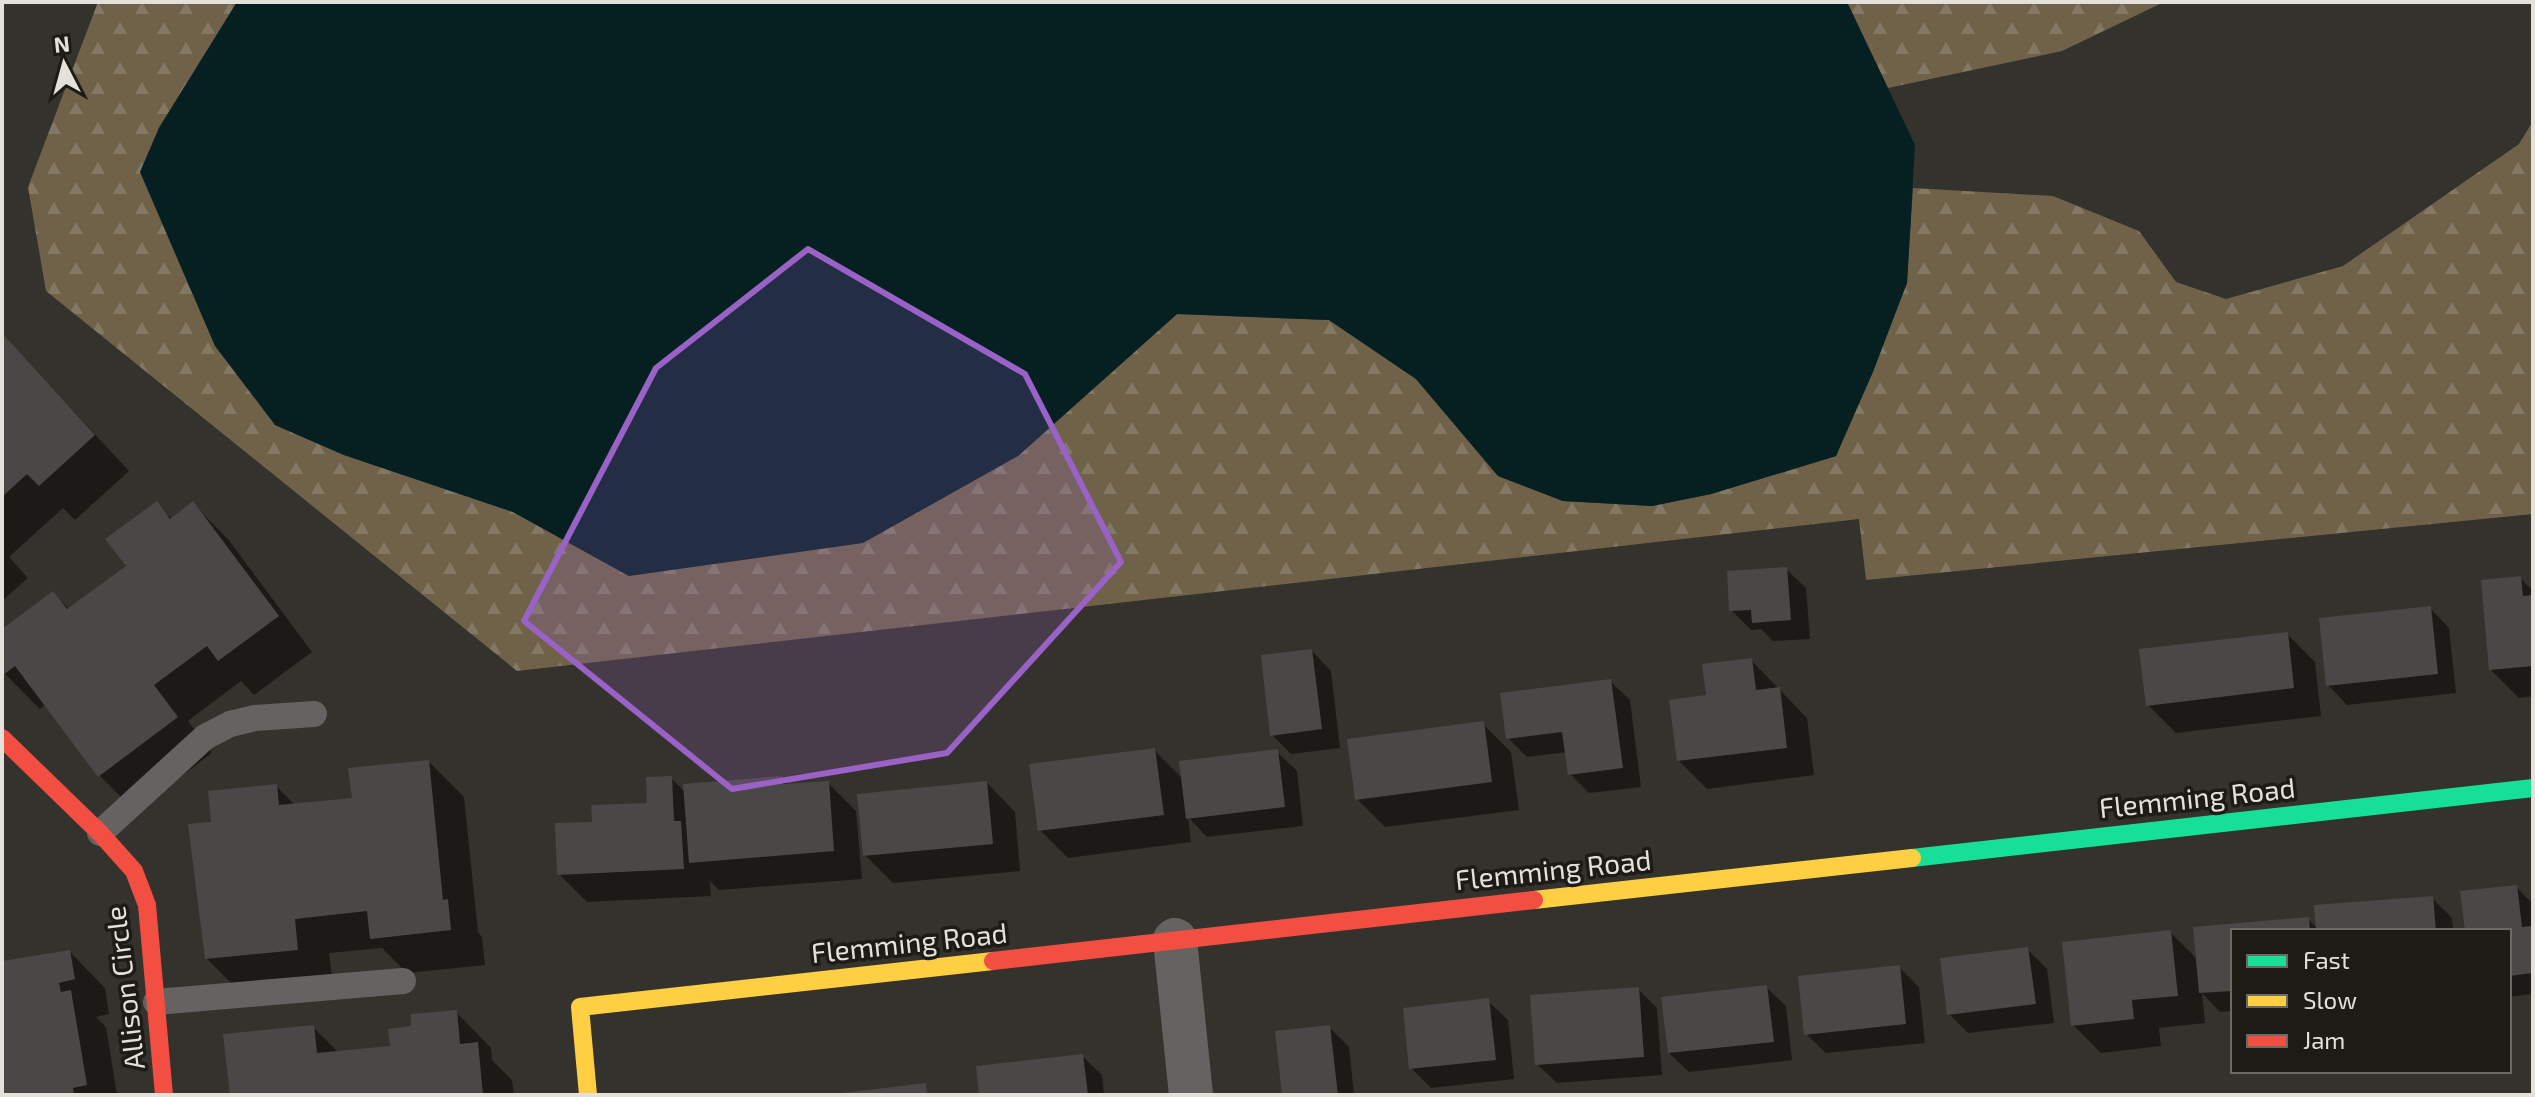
<svg xmlns="http://www.w3.org/2000/svg" width="2535" height="1097" viewBox="0 0 2535 1097" font-family="'Exo 2',sans-serif">
<defs>
<pattern id="forest-firs" width="22" height="20" patternUnits="userSpaceOnUse" patternTransform="scale(2)"><rect width="22" height="20" fill="#6f6249"/><path d="M5 1l3.5 6h-7zM16 11l3.5 6h-7z" fill="#837863"/></pattern>
</defs>
<rect width="100%" height="100%" fill="#34322c"/>
<path fill="url(#forest-firs)" d="M98,2h139l-79,127 117,296 69,30 169,57 116,64 389,-120 159,-142 152,6 87,59 82,97 65,25 89,5 59,-12 125,-38 71,-173 6,-95 140,8 86,35 37,51 50,17 117,-33 176,-122 14,-23v393l-667,66 -7,-61 -1342,152 -471,-380 -18,-104z
M1847,2h317l-102,49 -174,37z"/>
<path fill="#062022" d="M237,2h1610l68,143 -8,138 -34,89 -37,84 -125,38 -59,12 -89,-5 -65,-25 -82,-97 -87,-59 -152,-6 -159,142 -155,87 -234,33 -116,-64 -169,-57 -69,-30 -60,-79 -75,-174 18,-42z"/>
<path fill="#0007" d="M2,334l127,137 -54,49 -12,-12 -54,49 19,21 -26,23z
M156,504l17,16 20,-16 35,35 84,113 -58,43 -13,-14 -53,40 24,32 -77,58 -35,-35 -54,-72 -6,5 -38,-38v-39l51,-39 17,17 58,-44z
M1786,569l20,19 4,51 -37,2 -12,-12 -10,1 -20,-20z
M2520,578l13,13v105l-14,2 -28,-28z
M2430,608l19,20 7,65 -109,12 -19,-20z
M2287,634l28,28 6,54 -145,17 -28,-28z
M1312,651l19,20 9,77 -49,6 -19,-19z
M1751,660l56,58 7,57 -107,14 -28,-28 29,-64z
M1610,681l20,19 11,87 -52,6 -19,-19 -3,-22 -40,5 -19,-19z
M1483,724l28,28 8,58 -134,17 -28,-28z
M1154,750l29,29 94,-27 20,19 6,55 -96,11 -19,-20 3,25 -123,16 -28,-28z
M429,762l35,35 14,135 4,5 3,28 -78,8 -25,-25 -53,5 4,31 -91,10 -35,-35 6,-135 63,-38 19,19 59,-5z
M671,778l15,15 96,-15 7,8 39,-3 28,28 6,68 -143,11 -9,-9 1,15 -124,6 -28,-28 35,-51 55,-18z
M987,783l28,29 5,59 -127,12 -28,-28z
M2516,887l17,17v90l-24,3v-66h-42z
M2432,898l20,20 1,13h-220v80l-13,1 -18,-19 3,30 -46,5 2,18 -60,7 -28,-28 97,-93 28,28 -3,-31 113,-10 10,10z
M2028,950l19,19 7,54 -86,10 -19,-19z
M70,952l35,36 4,26 -13,3 10,10 11,68h-115v-132z
M1899,967l20,20 6,56 -99,10 -20,-19z
M1766,987l20,19 6,54 -103,12 -20,-19z
M1638,989l19,19 5,67 -105,8 -20,-19z
M1488,1001l20,19 6,59 -83,9 -20,-20z
M456,1012l35,36 1,12 20,20 2,15h-283l82,-68 26,26 53,-5 22,-20z
M1329,1027l20,20 5,48h-70z
M1082,1056l20,19 2,20h-123z"/>
<path fill="#4a4846" d="M2,333l93,102 -56,51 -12,-12 -25,23z
M157,501l13,18 23,-18 86,115 -61,45 -11,-15 -53,39 24,32 -80,60 -83,-111 -13,10v-47l51,-38 14,18 59,-43 -21,-27z
M1787,567l4,53 -39,3 -1,-13 -22,1 -2,-40z
M2521,576l2,20 10,-1v71l-44,4 -8,-90z
M2431,606l7,68 -112,12 -7,-68z
M2288,632l6,56 -148,18 -7,-57z
M1312,649l10,80 -52,7 -9,-81z
M1752,658l4,32 24,-3 7,61 -110,13 -8,-61 37,-5 -4,-31z
M1611,679l12,89 -55,7 -6,-43 -56,7 -6,-46z
M1484,721l8,61 -137,18 -8,-61z
M1155,748l9,67 -126,16 -9,-67z
M1278,749l7,58 -99,12 -7,-58z
M429,760l14,140 5,-1 3,31 -81,9 -3,-28 -72,8 3,31 -93,9 -17,-135 23,-2 -3,-31 69,-7 2,21 73,-7 -4,-30z
M672,776l2,45h7l3,48 -127,6 -2,-52 37,-1 -1,-17 56,-2 -1,-26z
M782,776l1,8 46,-3 5,70 -145,12 -6,-79z
M987,781l6,63 -130,12 -6,-62z
M2517,885l5,42 11,-1v47l-24,3v-45h-44l-5,-40z
M2433,896l3,35h-120l-2,-26z
M2309,917l1,14h-77v60l-34,2 -6,-66z
M2171,930l7,66 -46,4 2,19 -63,7 -9,-84z
M2028,947l8,57 -89,11 -7,-57z
M70,950l5,29 -16,4 2,9 10,-2 16,95 -14,3 1,7h-72v-134z
M1900,965l6,59 -102,11 -6,-59z
M1767,985l7,57 -106,11 -7,-56z
M1639,987l5,70 -109,8 -5,-70z
M1489,998l7,62 -87,9 -6,-61z
M457,1010l3,34 18,-2 5,53h-253l-7,-61 91,-9 3,28 73,-7 -2,-17 23,-3v-12z
M1330,1025l8,70h-56l-7,-64z
M1083,1054l5,41h-109l-3,-29z
M926,1083l1,12h-85v-2z"/>
<g fill="none" stroke-linecap="round" stroke-linejoin="round">
<path stroke="#656362" stroke-width="26" d="M100,833l105,-96 25,-13 25,-6 59,-4
M156,1002l247,-21"/>
<path stroke="#656362" stroke-width="44" d="M1175,940l16,155"/>
<path stroke="#16e098" stroke-width="18" d="M1912,858l621,-70"/>
<path stroke="#ffcf43" stroke-width="18" d="M1534,900l378,-42
M588,1095l-8,-88 413,-46"/>
<path stroke="#f24e42" stroke-width="18" d="M2,738l98,95 34,38 13,34 17,190
M993,961l541,-61"/>
</g>
<path fill="#9a62c7" fill-opacity="0.2" stroke="#9a62c7" stroke-width="6" stroke-linejoin="round" d="M808,249l217,125 96,188 -174,191 -215,36 -208,-168 132,-253z"/>
<g text-anchor="middle" dominant-baseline="central" stroke-width="7" stroke-linejoin="round" paint-order="stroke">
<g font-size="28" fill="#e4e1da" stroke="#1d1b16">
<text transform="translate(2197 797) rotate(-6)">Flemming Road</text>
<text transform="translate(1553 869) rotate(-6)">Flemming Road</text>
<text transform="translate(909 942) rotate(-6)">Flemming Road</text>
<text transform="translate(124 988) rotate(-97)">Allison Circle</text>
</g>
</g>
<rect width="2535" height="1097" fill="none" stroke="#e4e1da" stroke-width="8"/>
<rect x="2231" y="929" width="280" height="144" fill="#1d1b16" stroke="#6d6a64" stroke-width="2"/>
<rect x="2247" y="955" width="40" height="12" fill="#16e098" stroke="#6d6a64" stroke-width="2"/>
<text x="2303" y="969" font-size="24" fill="#e4e1da">Fast</text>
<rect x="2247" y="995" width="40" height="12" fill="#ffcf43" stroke="#6d6a64" stroke-width="2"/>
<text x="2303" y="1009" font-size="24" fill="#e4e1da">Slow</text>
<rect x="2247" y="1035" width="40" height="12" fill="#f24e42" stroke="#6d6a64" stroke-width="2"/>
<text x="2303" y="1049" font-size="24" fill="#e4e1da">Jam</text>
<g transform="translate(64 64) rotate(354)" stroke="#1d1b16" stroke-width="6" paint-order="stroke">
<path d="M0-6L14 30L0 20L-14 30Z" fill="#e4e1da"/>
<text y="-12" font-size="22" font-weight="bold" text-anchor="middle" fill="#e4e1da">N</text>
</g>
</svg>
